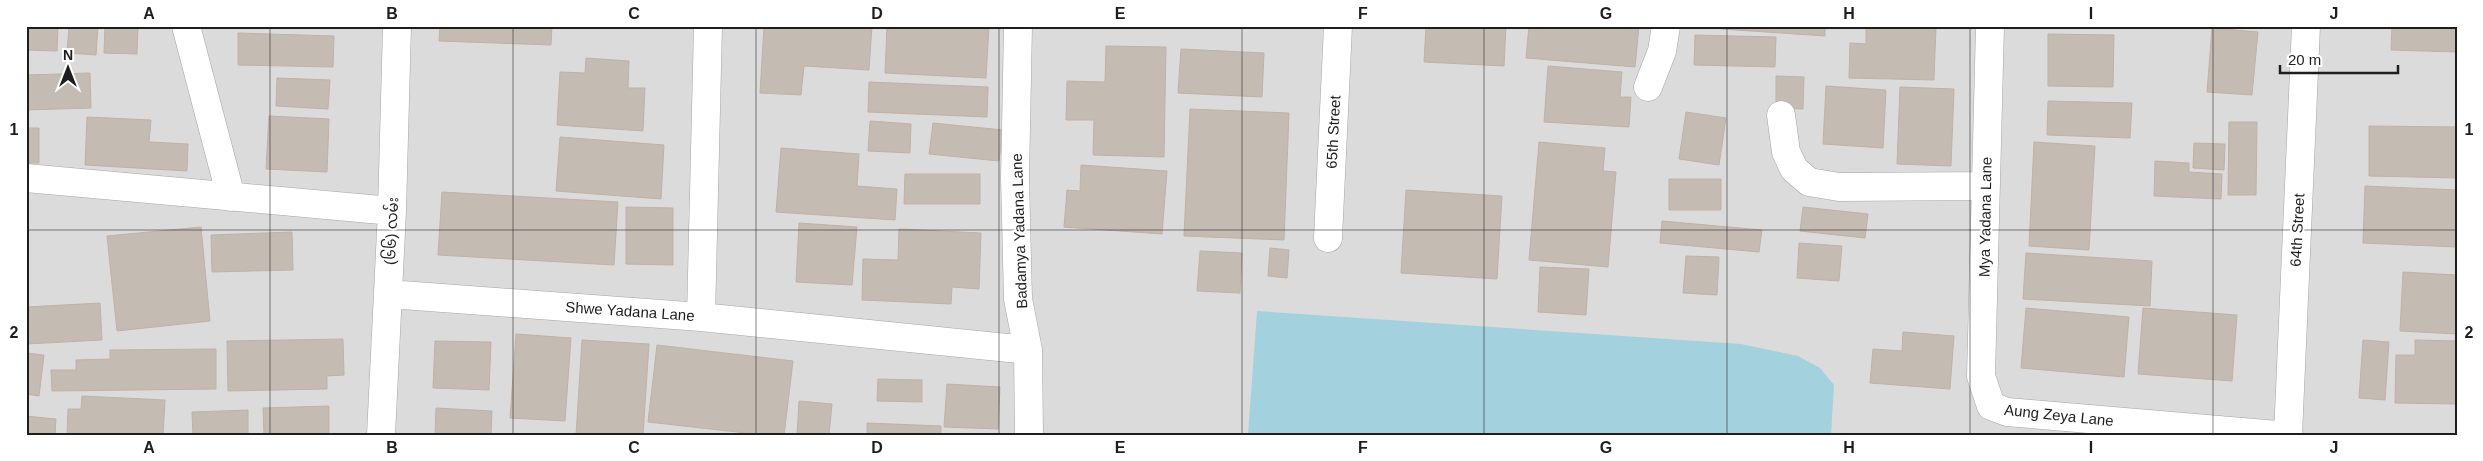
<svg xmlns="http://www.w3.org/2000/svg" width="2483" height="461" viewBox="0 0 2483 461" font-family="Arial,'Noto Sans Myanmar',sans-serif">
<rect width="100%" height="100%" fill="#efebe4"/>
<path fill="#dcdbdb" d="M26,26h2431v409h-2431z"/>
<path fill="#a3d1de" d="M1257,311l484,33 57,12 22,12 14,17 -3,50h-583z"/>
<path fill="#c4bbb3" stroke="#c1b1a6" d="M27,26h31l-1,25 -31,-1z
M69,26h29l-2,29 -29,-2z
M105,26h33l-1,28 -33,-1z
M440,26h112l-1,19 -112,-4z
M764,26h108l-3,44 -65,-4 -3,29 -41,-2z
M887,26h102l-3,52 -101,-5z
M1426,26h80l-2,40 -80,-4z
M1529,26h110l-4,41 -109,-9z
M1721,26h104v10l-104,-7z
M1866,26h70l-2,54 -85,-2 1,-35 16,1z
M2392,26h65v26l-66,-2z
M2212,28l46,4 -6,63 -45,-3z
M238,33l96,3 -1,31 -95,-2z
M2048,34l66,1 -1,52 -65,-1z
M1695,35l81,2 -1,30 -81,-2z
M1106,46l60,1 -2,110 -71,-2 1,-35h-28l1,-39 38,1z
M1181,49l83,4 -2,44 -84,-4z
M586,58l43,3 -1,27h17l-2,43 -86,-6 3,-53 25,1z
M1548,66l74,6 -2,25h11l-2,30 -85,-5z
M90,73l1,35 -65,2v-35z
M1776,76l28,1 -1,32 -27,-1z
M277,78l53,2 -2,29 -52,-3z
M869,82l119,5 -1,30 -119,-5z
M1826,86l60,4 -3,58 -60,-4z
M1900,87l54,2 -3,77 -54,-2z
M2048,101l84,2 -2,35 -83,-3z
M1190,109l99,4 -5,127 -100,-4z
M1686,112l40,6 -7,47 -40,-6z
M269,116l60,3 -2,53 -61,-3z
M87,117l64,3 -2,22 39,2 -1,27 -102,-6z
M870,121l41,3 -1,29 -42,-2z
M2229,122h28l-1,73h-28z
M933,123l70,7 -4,31 -70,-7z
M2369,126l88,1v51l-88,-2z
M26,128h13v35h-13z
M560,137l104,8 -3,54 -105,-8z
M1539,142l66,6 -2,23 13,1 -8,95 -79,-7z
M2034,142l61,4 -6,104 -60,-4z
M2194,143l31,1 -1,26 -31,-2z
M781,148l78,6 -2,32 40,3 -2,31 -119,-8z
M2155,161l34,2v9l33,2 -1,25 -67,-3z
M1081,165l86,6 -5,63 -98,-7 3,-37 13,1z
M905,174h75v30h-76z
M1669,179h52v31h-52z
M2365,186l92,4v57l-94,-4z
M1406,190l96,6 -5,83 -96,-6z
M442,192l176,10 -4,63 -176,-10z
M626,207l47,1v57l-47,-1z
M1803,207l65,7 -3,24 -65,-7z
M1662,221l100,9 -3,22 -99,-9z
M799,223l58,4 -5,58 -56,-3z
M201,227l9,94 -93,10 -10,-95z
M899,229l82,4 -2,56 -27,-2 -1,17 -89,-4 1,-41 35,1z
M292,232l1,38 -81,2 -1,-37z
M1799,243l43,3 -3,35 -42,-3z
M1270,248l19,2 -2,28 -19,-2z
M1200,251l42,2 -2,40 -43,-2z
M2026,253l126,8 -2,45 -127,-7z
M1686,256l33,1 -2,38 -34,-2z
M1540,267l49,2 -3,46 -48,-3z
M2403,272l54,3v59l-57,-3z
M100,303l2,37 -76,4v-37z
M2026,308l103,9 -5,60 -103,-9z
M2143,308l94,7 -5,66 -94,-7z
M1903,332l51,4 -4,53 -80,-6 3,-34 29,2z
M516,334l55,4 -6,83 -55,-3z
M343,339l1,36 -17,1v13l-99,2 -1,-50z
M582,340l67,4 -6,91h-67z
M2363,340l26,2 -4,58 -26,-2z
M2415,340l42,1v63l-62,-1 1,-48h19z
M435,341l56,1 -2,48 -56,-2z
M657,345l136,16 -9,74h-20l-116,-13z
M216,349v40l-164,2 -1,-21h25v-10l34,-1v-9z
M26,353l18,2 -5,41 -13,-2z
M878,379l44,1v22l-45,-1z
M947,384l53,3 -2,42 -54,-2z
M82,396l83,4 -2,35h-96l1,-26h13z
M799,401l33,3 -3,31h-32z
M329,406v29h-65l-1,-27z
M436,408l56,3 -1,24h-56z
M248,410v25h-55l-1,-23z
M26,416l30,3 -1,16h-29z
M867,423l74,3v9h-74z"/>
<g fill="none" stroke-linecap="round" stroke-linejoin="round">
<defs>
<path id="minor" d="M186,26l45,171
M1018,26l-3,152 2,81 1,40 10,51 1,85
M1990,26l-9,350 10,30 16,6 270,23
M1648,87l14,-36 4,-25
M1781,115l5,37 8,17 15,13 30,5 146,-1
M26,178l366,33
M1328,238l10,-212
M388,294l313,23 7,-291
M701,317l327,33
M381,435l11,-224 5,-185
M2288,435l18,-409"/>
</defs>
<use href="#minor" stroke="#a5a5a5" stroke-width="29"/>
<use href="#minor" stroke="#fff" stroke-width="28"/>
</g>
<path fill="none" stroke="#1e1e1e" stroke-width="1" stroke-opacity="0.55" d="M270,26v409M513,26v409M756,26v409M999,26v409M1242,26v409M1484,26v409M1727,26v409M1970,26v409M2213,26v409M26,230h2431"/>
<g text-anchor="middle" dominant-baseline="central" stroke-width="4" stroke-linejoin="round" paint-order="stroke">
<g font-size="15" fill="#1e1e1e" stroke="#fff">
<text transform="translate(1333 132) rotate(-87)">65th Street</text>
<text transform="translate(1985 217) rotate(-89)">Mya Yadana Lane</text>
<text transform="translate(2297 230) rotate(-87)">64th Street</text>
<text transform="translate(391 231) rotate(-87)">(၆၆) လမ်း</text>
<text transform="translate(1019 231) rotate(-92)">Badamya Yadana Lane</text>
<text transform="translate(630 311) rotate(4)">Shwe Yadana Lane</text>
<text transform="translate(2059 415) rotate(6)">Aung Zeya Lane</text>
</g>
</g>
<rect width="2483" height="461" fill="none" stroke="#ffffff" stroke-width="55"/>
<g transform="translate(68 68)" stroke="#ffffff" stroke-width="4" paint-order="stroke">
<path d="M0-4L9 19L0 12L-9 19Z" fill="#1e1e1e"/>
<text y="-8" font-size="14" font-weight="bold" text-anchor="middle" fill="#1e1e1e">N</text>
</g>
<path d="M2280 65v8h118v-8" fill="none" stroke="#1e1e1e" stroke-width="2.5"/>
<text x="2288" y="65" font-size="15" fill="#1e1e1e" stroke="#ffffff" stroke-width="4" paint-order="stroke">20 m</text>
<rect x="28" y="28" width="2428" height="406" fill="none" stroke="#1e1e1e" stroke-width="2"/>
<g font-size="16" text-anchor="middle" font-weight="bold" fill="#1e1e1e">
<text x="149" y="19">A</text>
<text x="392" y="19">B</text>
<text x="634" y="19">C</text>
<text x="877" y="19">D</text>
<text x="1120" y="19">E</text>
<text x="1363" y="19">F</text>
<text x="1606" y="19">G</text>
<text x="1849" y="19">H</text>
<text x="2091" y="19">I</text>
<text x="2334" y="19">J</text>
<text x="14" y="135">1</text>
<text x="2469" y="135">1</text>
<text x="14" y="338">2</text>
<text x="2469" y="338">2</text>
<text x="149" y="453">A</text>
<text x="392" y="453">B</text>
<text x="634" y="453">C</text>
<text x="877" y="453">D</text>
<text x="1120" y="453">E</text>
<text x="1363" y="453">F</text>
<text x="1606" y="453">G</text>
<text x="1849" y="453">H</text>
<text x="2091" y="453">I</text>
<text x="2334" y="453">J</text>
</g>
</svg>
